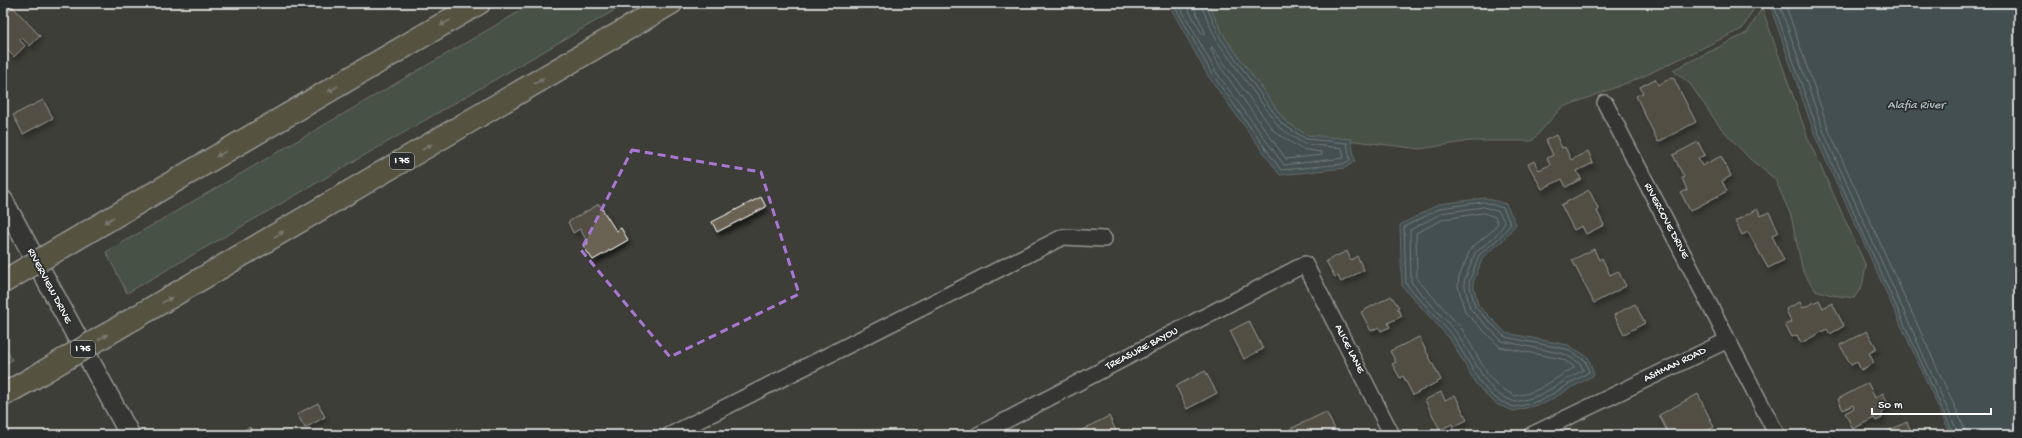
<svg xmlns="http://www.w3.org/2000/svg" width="2022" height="438" viewBox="0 0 2022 438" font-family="'Gochi Hand',sans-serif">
<defs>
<filter id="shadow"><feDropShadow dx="2.5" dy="4.5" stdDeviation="2" flood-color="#0009"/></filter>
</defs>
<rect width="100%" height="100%" fill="#3e3e39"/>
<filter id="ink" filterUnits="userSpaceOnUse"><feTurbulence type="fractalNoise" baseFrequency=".025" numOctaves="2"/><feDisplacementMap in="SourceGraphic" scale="8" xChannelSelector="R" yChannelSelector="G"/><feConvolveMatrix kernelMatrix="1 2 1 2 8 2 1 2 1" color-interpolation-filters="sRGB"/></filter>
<g filter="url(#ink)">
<path fill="#556954" stroke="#aab4aa" d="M534,3h93l-500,290 -21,-41z
M1208,3h450l11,6 32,-6h56l-15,26 -102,49 -79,30 -29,33h-62l-50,8 -113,-14 -22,-14 -61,-85z
M1762,8l47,133 57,125 -4,20 -8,12 -22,-3 -17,-5 -12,-18 -12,-56 -16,-37 -24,-19 -31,-33 -30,-43 -17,-14 74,-37z
M3,342l9,18 -9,5z"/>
<path fill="#4a656e" stroke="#92a3a8" d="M1168,3h40l16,33 61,85 22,14 44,4 4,22 -10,7 -65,7 -72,-99z
M1658,3h43l-32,6z
M1769,3h250v432h-68l-135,-297z
M1485,198l21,6 10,20 -14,17 -19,16 -10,26 5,22 28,28 62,12 20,12 6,18 -49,28 -31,8 -16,-6 -10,-8 -12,-13 -26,-45 -48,-53 -2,-61 39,-21z"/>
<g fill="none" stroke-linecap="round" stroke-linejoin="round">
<path stroke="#b7c1c5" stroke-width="1" d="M1173,3l39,71 69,96 62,-6 7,-4 -3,-17 -41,-4 -24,-15 -61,-85 -16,-36
M1178,3l38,69 68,93 60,-7 -2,-10 -38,-4 -25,-17 -62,-86 -17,-38
M1185,3l17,31h2l1,-2 -10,-22 -1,-7
M1773,3l47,134 134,298
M1779,3l46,132 134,300
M1785,3l45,130 134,294 1,8
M1212,47l62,84 27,18 20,3 1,3 -36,4 -65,-91 -10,-18z
M1484,202l19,6 8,16 -12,14 -20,17 -10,27 6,25 30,30 61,12 19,11 4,12 -45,27 -15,5 -15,3 -14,-6 -9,-6 -11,-13 -27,-46 -47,-52 -2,-57 37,-19z
M1484,207l15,5 6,11 -9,12 -21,18 -11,29 6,27 32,32 62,13 16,9 3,7 -41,24 -14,5 -13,3 -12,-5 -9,-6 -10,-13 -27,-45 -46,-51 -1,-52 32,-17z
M1484,213l11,4 3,6 -6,8 -21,17 -12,29 -1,9 7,26 35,35 62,12 13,8 -36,22 -13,5 -11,2 -17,-10 -10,-11 -26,-46 -45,-50 -1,-46 28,-14z"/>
</g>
<path fill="#6b6453" stroke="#fff" filter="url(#shadow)" d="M4,3h12l-6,6z
M13,7l27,29 -10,10 -8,-8 -2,2 5,6 -11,11 -10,-10 2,-2 -3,-3v-26z
M1673,77l23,45 -38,20 -22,-46 7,-3 -3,-6 15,-8 3,6z
M43,100l10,18 -30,16 -10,-19z
M1556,135l6,13 3,-1 6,13 17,-9 5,12 -16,8 4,8 -15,8 -4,-8 -20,10 -14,-25 6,-3 5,9 11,-5 -3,-7 6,-3 -7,-15z
M1698,142l7,13 -7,3 4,8 19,-10 10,20 -9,5 5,10 -37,20 -9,-18 6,-3 -5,-12 2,-1 -11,-22z
M1589,190l10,20 -2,1 7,14 -18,9 -4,-8 -8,4 -13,-25z
M761,197l5,10 -49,25 -5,-10z
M599,204l17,27 5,-3 7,12 -35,20 -10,-14 5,-3 -8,-14 -7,4 -5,-11z
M1757,209l4,7 8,-4 10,20 -7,4 12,24 -16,8 -20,-36 -6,3 -7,-14z
M1594,249l5,11 3,-2 8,17 8,-4 8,15 -32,17 -22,-43z
M1347,251l4,9 6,-4 7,14 -23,12 -3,-6 -3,1 -9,-16z
M1391,296l8,11 -2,1 5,8 -14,7 2,4 -9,4 -2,-4 -8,4 -10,-19z
M1819,300l4,8 9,-5 12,23 -14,8 -3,-5 -26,14 -4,-8 -5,2 -7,-12 6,-3 -5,-13 14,-7 3,6z
M1635,304l10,19 -21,11 -10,-19z
M1249,321l14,28 -19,10 -14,-28z
M1867,331l10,18 -8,4 5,10 -13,7 -4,-8 -6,3 -11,-20z
M1419,337l22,43 -28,15 -10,-19 -3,2 -8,-14 4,-2 -6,-11z
M1205,371l12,22 -30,16 -11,-23z
M1868,383l7,15 8,-5 7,14 -8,4v7l-6,3 -2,-3 -21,11 -8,-16 9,-5 -1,-3 -10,5 -5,-11z
M1441,392l4,8 10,-5 12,25 -14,7 -1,-3 -12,6 -15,-30z
M1698,394l16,33 -15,8h-30l-10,-20z
M318,403l7,14 -20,11 -8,-14z
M1326,412l9,17 -10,6h-32l-3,-6z
M1109,416l9,19h-46z
M1907,422l6,13h-33z
M250,427l4,8h-20z"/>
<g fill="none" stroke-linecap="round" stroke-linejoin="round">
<defs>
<path id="minor" d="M1605,103l172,332
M670,435l393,-198 41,2
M978,435l327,-171 87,171
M1531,435l197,-95"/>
<path id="tertiary" d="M3,200l127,235"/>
<path id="motorway" d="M86,233l393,-230
M133,319l538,-316
M3,395l30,-17"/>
</defs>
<use href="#minor" stroke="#fff" stroke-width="18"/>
<use href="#tertiary" stroke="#fff" stroke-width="22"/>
<use href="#motorway" stroke="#fff" stroke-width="25"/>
<use href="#minor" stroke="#2a2d2e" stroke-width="15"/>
<use href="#tertiary" stroke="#2a2d2e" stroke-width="19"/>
<use href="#motorway" stroke="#716d4b" stroke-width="22"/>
<defs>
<path id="motorway-bridge" d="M3,282l83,-49
M33,378l100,-59"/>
</defs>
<use href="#motorway-bridge" stroke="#fff" stroke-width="25" stroke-linecap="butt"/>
<use href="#motorway-bridge" stroke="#716d4b" stroke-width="22"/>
</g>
<defs><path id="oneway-solid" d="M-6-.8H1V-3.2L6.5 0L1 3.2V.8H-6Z"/></defs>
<g fill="#bfbdae">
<use href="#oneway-solid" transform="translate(445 23) rotate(150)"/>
<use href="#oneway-solid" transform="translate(539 81) rotate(-30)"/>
<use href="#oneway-solid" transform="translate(333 89) rotate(150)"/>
<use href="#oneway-solid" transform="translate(427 147) rotate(-30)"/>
<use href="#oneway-solid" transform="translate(221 154) rotate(150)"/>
<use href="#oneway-solid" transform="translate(109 220) rotate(150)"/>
<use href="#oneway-solid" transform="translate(279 234) rotate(-30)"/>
<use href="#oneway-solid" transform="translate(167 300) rotate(-30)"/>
<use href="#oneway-solid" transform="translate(103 337) rotate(-30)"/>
</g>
</g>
<path d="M0 0H2022V438H0ZM632,150l129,22 38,122 -129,63 -89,-107z" fill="#3e3e39" fill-opacity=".55" fill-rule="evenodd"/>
<path fill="none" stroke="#a976d5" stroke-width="3" stroke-dasharray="8 5" stroke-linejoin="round" d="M632,150l129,22 38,122 -129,63 -89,-107z"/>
<g text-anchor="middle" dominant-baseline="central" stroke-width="3.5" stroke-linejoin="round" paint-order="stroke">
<g fill="#2a2d2e" stroke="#bfc0c0" stroke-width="1">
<rect x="390" y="153" width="24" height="16" rx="3"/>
<rect x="71" y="341" width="24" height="16" rx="3"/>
</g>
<g font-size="10" font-weight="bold" fill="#fff">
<text x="402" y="161">I 75</text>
<text x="83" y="349">I 75</text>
</g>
<g font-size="11" fill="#fff" stroke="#2a2d2e">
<text transform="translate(1666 221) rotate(62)">RIVERCOVE DRIVE</text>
<text transform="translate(49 286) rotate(62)">RIVERVIEW DRIVE</text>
<text transform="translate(1142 349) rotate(-28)">TREASURE BAYOU</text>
<text transform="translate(1349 349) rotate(63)">ALICE LANE</text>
<text transform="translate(1675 365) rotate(-26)">ASHMAN ROAD</text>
</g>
<g font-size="12" font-style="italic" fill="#aebabe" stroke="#2a2d2e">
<text x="1916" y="106">Alafia River</text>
</g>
</g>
<rect width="2022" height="438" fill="none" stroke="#2a2d2e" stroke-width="16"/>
<rect x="8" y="8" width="2006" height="422" fill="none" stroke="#fff" stroke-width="1.5" filter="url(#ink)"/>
<path d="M1872 408v6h119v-6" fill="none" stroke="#ffffff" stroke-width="2"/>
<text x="1878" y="408" font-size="12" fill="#ffffff" stroke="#2a2d2e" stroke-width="3" paint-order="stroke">50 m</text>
</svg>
